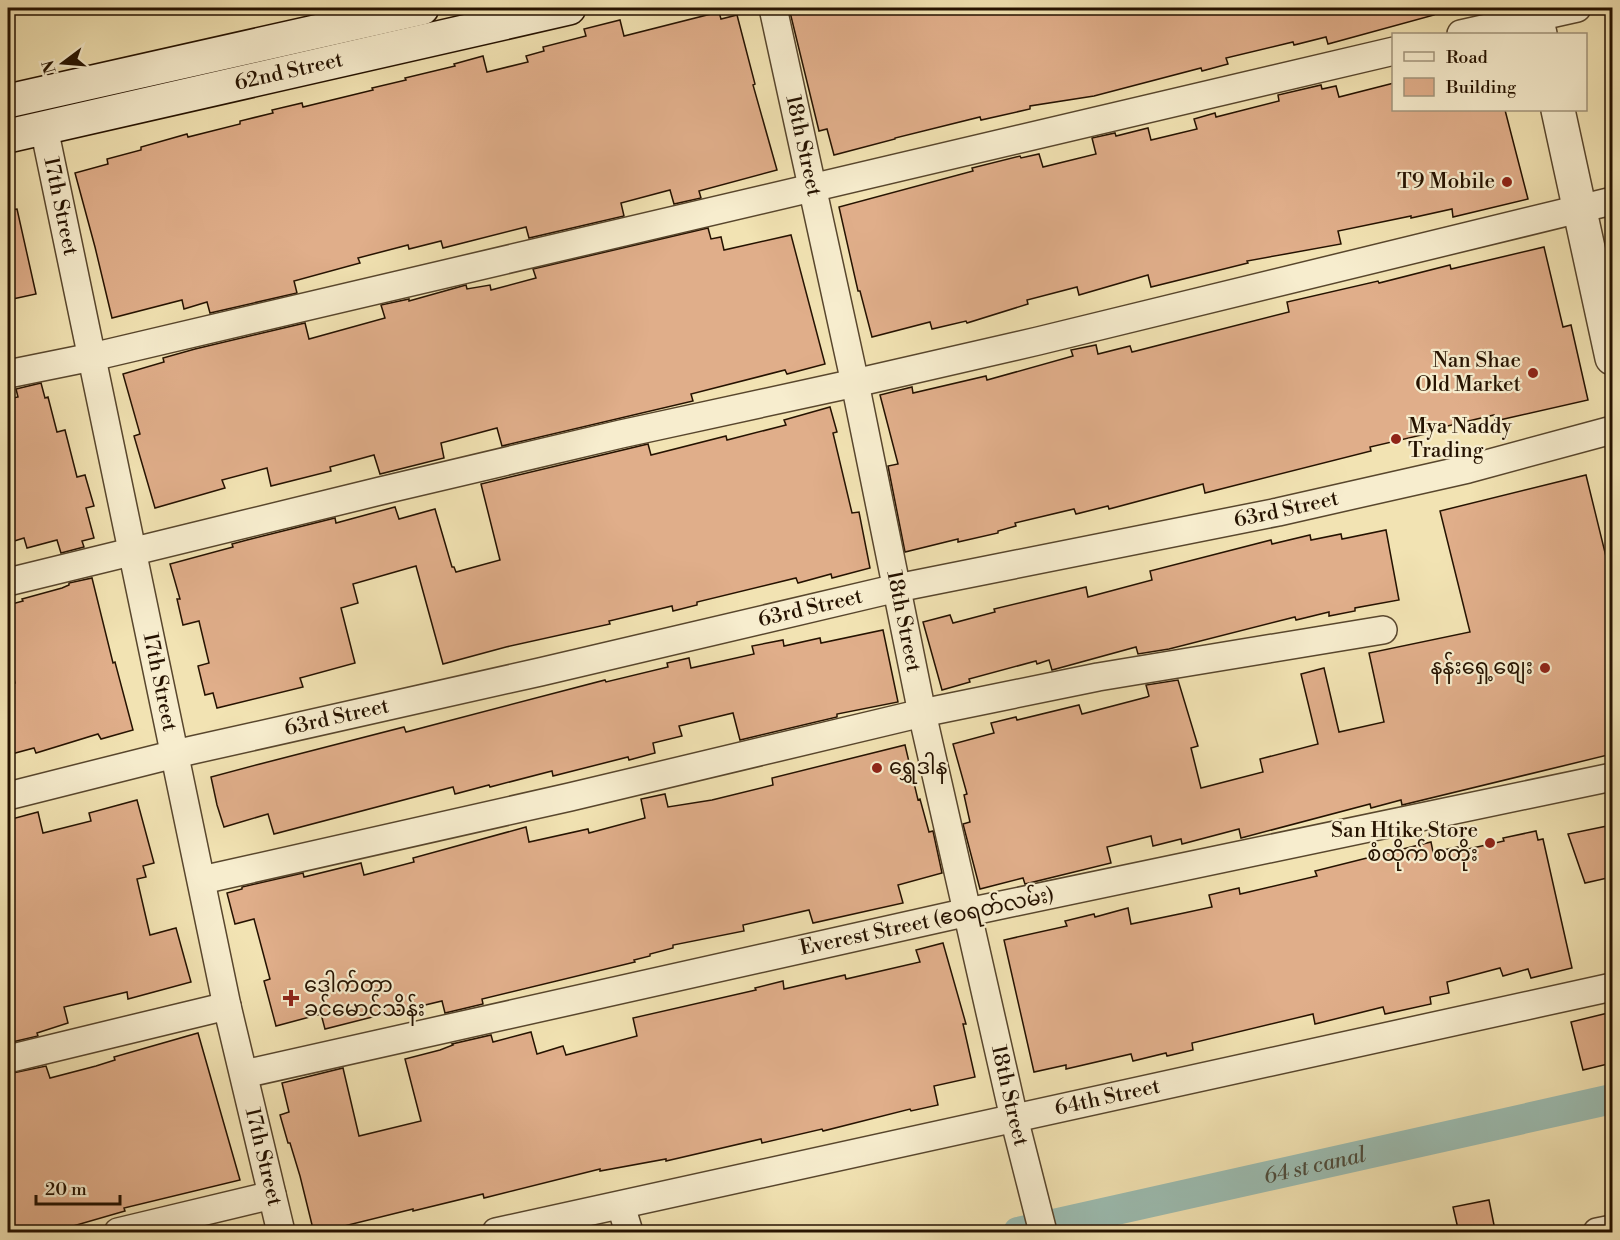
<svg xmlns="http://www.w3.org/2000/svg" width="1620" height="1240" viewBox="0 0 1620 1240" font-family="'Libre Bodoni','Noto Sans Myanmar',serif">
<rect width="100%" height="100%" fill="#f2e3b3"/>
<filter id="stains"><feTurbulence type="fractalNoise" baseFrequency=".00333" numOctaves="4"/><feColorMatrix values="0 0 0 0 .2 0 0 0 0 .09 0 0 0 0 .02 0 0 0 .5 -.17"/></filter>
<radialGradient id="worn" r=".72"><stop offset=".6" stop-color="#630" stop-opacity="0"/><stop offset="1" stop-color="#630" stop-opacity=".3"/></radialGradient>
<g fill="none" stroke-linecap="round" stroke-linejoin="round">
<path stroke="#9cbdb2" stroke-width="30" id="s1" d="M1018,1232l594,-133"/>
</g>
<path fill="#e0ae8a" stroke="#251200" stroke-width="1.5" d="M789,8h644l1,7 -106,29 -2,-7 -32,8 -1,-3 -67,16 2,6 -26,7 -1,-3 -107,28 -64,10v3l-49,11 -1,-3 -85,21v1l-61,16 -7,-26 -8,2z
M719,12l2,7 16,-4 18,69 -2,1 24,85 -78,21 2,7 -27,6 -4,-14 -49,13 3,13 -95,22 -3,-11 -83,21 -2,-7 -32,8 -1,-4 -50,13 2,5 -66,18 3,12 -87,20 -3,-11 -23,7 -2,-9 -70,18 -17,-71 -20,-74 33,-9 -1,-5 34,-9v-3l46,-13 1,3 52,-13v-3l33,-8 -1,-3 30,-7 1,4 70,-17 -1,-2 34,-8 -1,-2 50,-12 -1,-2 29,-8 4,16 41,-10 -2,-6 18,-5 -1,-4 43,-11 -2,-7 36,-9 4,16z
M1394,83v27h111l23,89 -75,18 -1,-8 -41,9v-2l-73,15 3,13 -94,17 1,2 -97,24 -3,-12 -69,20 -2,-8 -50,13 1,4 -61,19 -1,-2 -34,8 -2,-7 -58,15 -12,-46h-2l-19,-84 134,-36 -1,-3 48,-12 1,2 18,-4 4,13 53,-13 -4,-16 23,-5 1,3 32,-8 3,12 46,-11 -3,-10 21,-6 1,4 63,-16 -1,-6 43,-10 1,4 14,-3 3,11z
M17,209l19,85 -28,6v-90z
M708,228l3,11 10,-2 3,13 67,-15 34,129 -38,10 -2,-4 -94,24 2,7 -191,45 -5,-18 -56,15 3,15 -64,16 -6,-19 -44,12 1,4 -60,15 -4,-18 -45,12 3,8 -70,20 -21,-72 6,-2 -17,-60 41,-12 -1,-4 32,-9 110,-26 4,16 76,-21 -4,-13 28,-6v2l57,-16 1,4 23,-4 1,5 45,-12 -3,-9z
M1544,247l19,80 8,-2 17,75 -93,21 -1,-6 -68,16v3l-56,13 1,4 -166,42 -2,-9 -94,25 -1,-3 -32,8 -2,-5 -59,14 1,3 -18,5v2l-40,9v-3l-53,13 -17,-86 10,-2 -18,-69 32,-8 1,6 73,-17 1,4 86,-24 -2,-6 25,-5 2,9 32,-8 2,6 157,-40 -2,-10 91,-21 1,2 71,-18 1,4z
M41,383l4,15 3,-1 9,35 8,-2 12,47 8,-2 9,31 -8,2 8,30 -12,3 2,6 -23,6 -4,-13 -30,8 -3,-10 -16,5v-144l10,-2 -2,-8z
M830,407l7,25 -4,1 19,80 7,-1 11,56 -38,10 -1,-4 -33,9 -2,-5 -99,24v3l-24,6 -1,-5 -63,15 1,3 -104,23 -63,17 -27,-98 -63,18 5,19 -17,5 14,55 -55,15 3,9 -86,21 -4,-15 -8,2 -7,-29 11,-3 -10,-42 -16,4 -6,-26h3l-10,-35 63,-17 -1,-3 15,-4 88,-22 1,5 59,-16 4,12 36,-10 17,58h2l2,5 44,-12 -19,-76 167,-40 3,11 75,-19 1,4 59,-15 -2,-5z
M1586,475l26,106v173l-210,51 -1,-5 -30,8 -1,-4 -129,34 -2,-9 -57,15 -1,-5 -28,7 -2,-10 -44,11 4,16 -86,21 -2,-6 -43,11 -17,-65 7,-2 -6,-27 3,-1 -14,-50 41,-11 -3,-10 25,-6 1,3 62,-15 3,9 65,-17 2,-1 -3,-11 32,-5 20,66 -7,2 10,40 62,-16 -3,-13 58,-15 -17,-70 23,-6 15,64 45,-10 -15,-69 101,-21 -30,-121z
M1386,530l13,70 -44,8v3l-26,5v-4l-33,8 -1,-3 -126,32 -31,5 -2,-7 -84,23 -3,-10 -12,4 -1,-3 -67,18 1,3 -28,8 -19,-68 27,-7 3,8 42,-11 -1,-3 92,-22 2,10 64,-17 -2,-9 121,-31 1,4 38,-9 1,5 30,-6 1,5z
M92,578l21,85 2,-1 18,68 -32,9 -3,-5 -62,19 -2,-5 -26,7v-70l7,-2 -7,-29v-49l15,-4 -1,-2 40,-11 7,-3v-2z
M883,630l15,72 -61,12v3l-97,23 -7,-27 -54,13 3,10 -29,7 2,10 -26,7 -1,-3 -75,19 -1,-5 -62,16 -1,-2 -34,9 -2,-7 -179,47 -6,-20 -44,13 -7,-22 -6,-28 49,-13 144,-37 2,5 199,-52 1,2 62,-15 -1,-4 22,-5 2,10 63,-14 -2,-8 31,-6 1,6 36,-8 1,5z
M905,745l13,55 2,-1 9,33 4,-1 9,42 -44,12 5,18 -90,20 -4,-13 -66,15 1,6 -71,14v3l-23,6v2l-16,4 1,2 -153,37 1,5 -38,9 -3,-12 -42,10v-1l-75,19 -4,-15 -45,12 -12,-45 6,-2 -16,-60 -19,5 -8,-31 15,-4v-2l61,-14 1,4 57,-14 3,12 50,-13 -1,-4 113,-31 3,15 59,-13 1,4 56,-15 -4,-19 24,-5 3,13 44,-7 61,-15 -1,-7z
M137,800l17,63 -11,3 3,11 -9,2 13,56 26,-7 15,54 -63,17 -1,-7 -63,15 4,16 -31,10 1,3 -30,7v-84l6,-2 -6,-27v-110l30,-8 5,21 48,-12 -2,-8z
M1612,825v52l-27,6 -17,-49z
M1536,831l2,9 5,-1 29,129 -41,10 -3,-9 -25,7 -3,-8 -53,14 2,11 -19,4 1,7 -46,10 -2,-7 -68,17 -2,-10 -121,29 1,7 -26,6 -1,-3 -33,8 -2,-7 -65,15v-4l-32,7 -30,-132 63,-14 -2,-5 29,-7 1,3 33,-9 3,16 53,-11 28,-6 -3,-12 30,-7 1,6 77,-18 -2,-5 116,-29 2,10 25,-5 1,4 45,-10 -1,-3z
M943,943l23,81h-3l12,53 -41,9 4,19 -27,6 -1,-2 -87,22 -1,-2 -60,14 -1,-4 -95,22v-2l-66,12v-2l-116,29 -1,-4 -70,17v-2l-69,17 2,7h-32l-14,-57 -10,-33h-2l-8,-28 9,-3 -7,-29 61,-15 16,68 62,-15 -16,-62 35,-9 13,-5 -1,-1 39,-9 2,7 38,-10 6,22 26,-8 3,9 71,-19 -4,-18 123,-28 -1,-2 28,-7 1,8 61,-14 1,4 74,-17 -4,-12z
M1612,1012v51l-29,7 -12,-48z
M198,1033l42,147 -116,28 1,3 -76,22h-41v-43l5,-1 -5,-18v-97l38,-8 4,12 46,-12 19,-6 -1,-3z
M1489,1200l6,30 -12,3h-24l-6,-26z"/>
<g fill="none" stroke-linecap="round" stroke-linejoin="round">
<defs>
<g id="minor">
<path id="s2" d="M773,8l82,375 67,330 92,405 29,114"/>
<path d="M1461,34l116,-26"/>
<path id="s3" d="M44,128l183,878 54,226"/>
<path d="M8,374l84,-17 1302,-306"/>
<path d="M8,582l372,-91 241,-57 234,-51 183,-42 574,-140"/>
<path id="s4" d="M8,796l167,-42 365,-82 357,-84 381,-76 190,-43 144,-39"/>
<path d="M202,880l368,-83 352,-84 176,-36 285,-47"/>
<path d="M8,1059l219,-53"/>
<path d="M244,1074l724,-162 644,-135"/>
<path d="M621,1206l8,26"/>
<path d="M118,1232l154,-37"/>
<path id="s5" d="M496,1232l1116,-245"/>
<path d="M1597,1232l15,-3"/>
</g>
<path id="tertiary" d="M1534,8l6,26
M1558,110l54,248"/>
<g id="secondary">
<path d="M8,101l414,-93"/>
<path id="s6" d="M8,136l561,-128"/>
</g>
</defs>
<use href="#minor" stroke="#58462d" stroke-width="30"/>
<use href="#tertiary" stroke="#58462d" stroke-width="36"/>
<use href="#secondary" stroke="#251200" stroke-width="36"/>
<use href="#minor" stroke="#f7edce" stroke-width="27"/>
<use href="#tertiary" stroke="#f7edce" stroke-width="33"/>
<use href="#secondary" stroke="#f7edce" stroke-width="33"/>
</g>
<g fill="#8f2418" stroke="#f7edce" stroke-width="2">
<circle cx="1507" cy="182" r="6"/>
<circle cx="1533" cy="373" r="6"/>
<circle cx="1396" cy="439" r="6"/>
<circle cx="1545" cy="668" r="6"/>
<circle cx="877" cy="768" r="6"/>
<circle cx="1490" cy="843" r="6"/>
<path d="M288 989h6v6h6v6h-6v6h-6v-6h-6v-6h6z"/>
</g>
<g text-anchor="middle" dominant-baseline="central" stroke-width="4.5" stroke-linejoin="round" paint-order="stroke">
<g font-size="21" fill="#251200" stroke="#f7edce">
<text stroke="none"><textPath href="#s6" startOffset="288">62nd Street</textPath></text>
<text stroke="none"><textPath href="#s2" startOffset="141">18th Street</textPath></text>
<text stroke="none"><textPath href="#s3" startOffset="80">17th Street</textPath></text>
<text stroke="none"><textPath href="#s4" startOffset="1310">63rd Street</textPath></text>
<text stroke="none"><textPath href="#s4" startOffset="824">63rd Street</textPath></text>
<text stroke="none"><textPath href="#s2" startOffset="627">18th Street</textPath></text>
<text stroke="none"><textPath href="#s3" startOffset="566">17th Street</textPath></text>
<text stroke="none"><textPath href="#s4" startOffset="338">63rd Street</textPath></text>
<text transform="translate(927 922) rotate(-12)">Everest Street (ဧ၀ရတ်လမ်း)</text>
<text stroke="none"><textPath href="#s2" startOffset="1113">18th Street</textPath></text>
<text stroke="none"><textPath href="#s5" startOffset="626">64th Street</textPath></text>
<text stroke="none"><textPath href="#s3" startOffset="1052">17th Street</textPath></text>
</g>
<g font-size="21" fill="#251200" stroke="#f7edce" text-anchor="end">
<text x="1495" y="182">T9 Mobile</text>
<text x="1521" y="361">Nan Shae<tspan x="1521" dy="24">Old Market</tspan></text>
<text x="1408" y="427" text-anchor="start">Mya Naddy<tspan x="1408" dy="24">Trading</tspan></text>
<text x="1533" y="668">နန်းရှေ့စျေး</text>
<text x="889" y="768" text-anchor="start">ရွှေဒါန</text>
<text x="1478" y="831">San Htike Store<tspan x="1478" dy="24">စံထိုက် စတိုး</tspan></text>
<text x="304" y="986" text-anchor="start">ဒေါက်တာ<tspan x="304" dy="24">ခင်မောင်သိန်း</tspan></text>
</g>
<g font-size="22" font-style="italic" fill="#4f4e3e" stroke="#f7edce">
<text stroke="none"><textPath href="#s1" startOffset="304">64 st canal</textPath></text>
</g>
</g>
<rect width="1620" height="1240" fill="none" stroke="#f2e3b3" stroke-width="30"/>
<rect x="9" y="9" width="1602" height="1222" fill="none" stroke="#251200" stroke-width="3"/>
<rect x="15" y="15" width="1590" height="1210" fill="none" stroke="#251200" stroke-width="1.5"/>
<rect x="1392" y="33" width="195" height="78" fill="#f7edce" stroke="#a3957c" stroke-width="1.5"/>
<rect x="1404" y="52" width="30" height="9" fill="#f7edce" stroke="#a3957c" stroke-width="1.5"/>
<text x="1446" y="63" font-size="18" fill="#251200">Road</text>
<rect x="1404" y="78" width="30" height="18" fill="#e0ae8a" stroke="#a3957c" stroke-width="1.5"/>
<text x="1446" y="93" font-size="18" fill="#251200">Building</text>
<g transform="translate(63 63) rotate(254)" stroke="#f7edce" stroke-width="4.5" paint-order="stroke">
<path d="M0-4.5L10 22L0 15L-10 22Z" fill="#251200"/>
<text y="-9" font-size="16" font-weight="bold" text-anchor="middle" fill="#251200">N</text>
</g>
<path d="M36 1195v9h84v-9" fill="none" stroke="#251200" stroke-width="3"/>
<text x="45" y="1195" font-size="18" fill="#251200" stroke="#f7edce" stroke-width="4.5" paint-order="stroke">20 m</text>
<rect width="100%" height="100%" filter="url(#stains)"/>
<rect width="100%" height="100%" fill="url(#worn)"/>
</svg>
